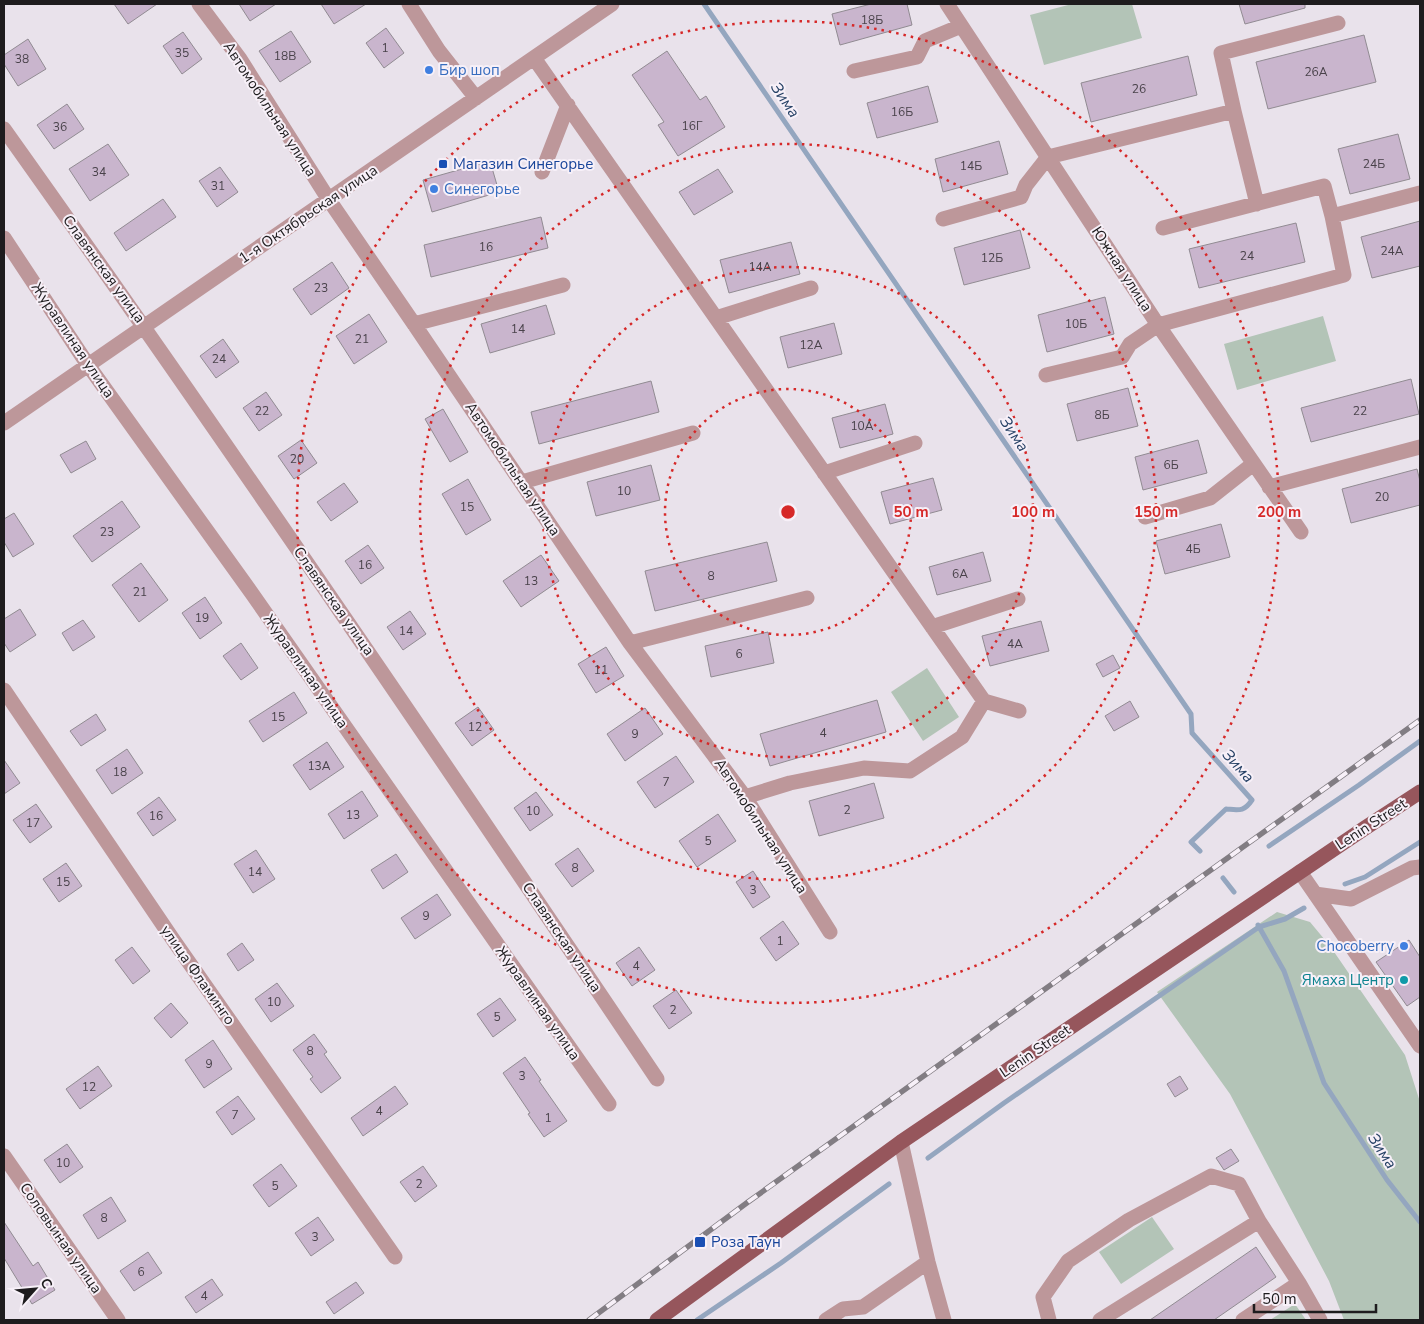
<svg xmlns="http://www.w3.org/2000/svg" width="1424" height="1324" viewBox="0 0 1424 1324" font-family="'Nunito Sans',sans-serif">
<rect width="100%" height="100%" fill="#e9e2eb"/>
<path fill="#b3c4b7" d="M1072,4h60l10,34 -98,27 -14,-50z
M1323,316l13,45 -99,29 -13,-46z
M927,668l32,49 -36,24 -32,-49z
M1277,912l33,10 20,24 75,109 15,47v218h-76l-15,-39 -99,-187 -73,-102z
M1152,1217l22,32 -53,35 -22,-32z
M1295,1304l11,16h-36z"/>
<g fill="none" stroke-linecap="round" stroke-linejoin="round">
<path stroke="#94a6bf" stroke-width="5" d="M704,4l487,710 1,19 60,67c-8,12 -13,10 -26,9l-35,33 9,9
M1269,846l90,-61 61,-44
M1223,878l11,14
M1345,884l20,-7 55,-35
M1258,925l26,46 40,112 63,97 33,42
M928,1158l76,-55 255,-176 26,-8 19,-11
M697,1320l84,-57 108,-79"/>
</g>
<path fill="#c9b5cd" stroke="#918b92" d="M114,4h43l-29,20z
M239,4h37l-26,17z
M321,4h45l-32,20z
M871,4h36l5,21 -72,20 -8,-31z
M1239,4h66v4l-60,16z
M386,28l18,25 -20,15 -18,-25z
M291,31l20,31 -31,20 -21,-31z
M183,32l19,27 -20,15 -19,-28z
M1364,35l12,47 -108,27 -12,-47z
M28,39l18,30 -28,17 -14,-22v-9z
M667,51l33,49 6,-4 19,31 -47,29 -20,-31 6,-3 -32,-47z
M1188,56l9,39 -106,27 -10,-39z
M928,86l10,36 -61,16 -10,-35z
M67,104l17,25 -30,20 -17,-24z
M1398,134l12,45 -60,15 -12,-45z
M999,141l9,33 -65,18 -8,-33z
M108,144l21,31 -39,26 -21,-32z
M490,161l9,31 -67,20 -9,-32z
M220,167l18,25 -21,15 -18,-26z
M718,169l15,23 -39,23 -15,-23z
M163,199l13,18 -50,34 -12,-18z
M541,217l7,31 -117,29 -7,-32z
M1420,221v45l-48,12 -11,-41z
M1296,223l9,39 -106,26 -10,-39z
M1020,230l10,38 -66,17 -10,-37z
M791,242l9,32 -71,19 -9,-33z
M332,262l17,26 -38,27 -18,-26z
M1105,297l9,37 -67,18 -9,-37z
M546,305l9,29 -65,19 -9,-29z
M369,314l18,28 -33,22 -18,-28z
M834,323l8,31 -54,14 -8,-31z
M223,339l16,23 -23,16 -16,-22z
M1411,379l8,35 -108,28 -10,-34z
M651,381l8,31 -120,32 -8,-32z
M1128,388l10,38 -61,15 -10,-37z
M266,392l16,23 -23,16 -16,-23z
M885,404l8,30 -53,14 -8,-30z
M443,409l25,43 -18,10 -25,-43z
M301,440l16,23 -23,16 -16,-23z
M1198,440l9,33 -64,17 -8,-33z
M86,441l10,18 -25,14 -11,-18z
M651,465l9,35 -64,16 -9,-34z
M1417,469l3,12v24l-69,18 -9,-34z
M933,478l9,32 -52,14 -9,-32z
M468,479l23,41 -25,15 -24,-41z
M344,483l14,19 -27,19 -14,-19z
M122,501l18,26 -48,35 -19,-26z
M14,513l20,31 -21,13 -9,-15v-23z
M1221,524l9,33 -65,17 -9,-33z
M767,542l10,39 -122,30 -10,-40z
M368,545l16,23 -23,16 -16,-23z
M983,552l8,29 -54,14 -8,-28z
M541,555l18,26 -38,26 -18,-26z
M141,563l27,37 -29,22 -27,-37z
M205,597l17,26 -22,16 -18,-26z
M20,609l16,26 -26,17 -6,-9v-24z
M410,611l16,23 -23,16 -16,-23z
M83,620l12,17 -22,14 -11,-18z
M1041,621l8,30 -59,15 -8,-30z
M768,632l6,31 -63,14 -6,-31z
M241,643l17,25 -17,12 -18,-24z
M606,647l18,29 -28,17 -18,-29z
M1113,655l7,13 -17,9 -7,-13z
M294,692l13,21 -44,29 -14,-21z
M877,700l9,32 -116,34 -10,-32z
M1130,701l9,16 -25,14 -9,-15z
M478,707l16,23 -22,16 -17,-23z
M645,708l18,26 -38,27 -18,-27z
M96,714l10,16 -25,16 -11,-15z
M327,742l17,25 -34,23 -17,-25z
M127,749l16,24 -31,21 -16,-24z
M676,756l18,26 -39,26 -18,-26z
M4,760l16,23 -16,11z
M874,783l10,35 -65,18 -10,-35z
M362,791l16,25 -34,23 -16,-25z
M536,792l17,23 -23,16 -16,-23z
M159,797l17,23 -23,16 -16,-23z
M36,804l16,23 -22,16 -17,-23z
M718,814l18,27 -39,26 -18,-26z
M578,848l16,23 -22,16 -17,-23z
M256,850l19,29 -22,14 -19,-29z
M396,854l12,18 -25,17 -12,-19z
M66,863l16,23 -23,16 -16,-23z
M753,871l17,26 -17,11 -17,-26z
M437,894l14,21 -36,24 -14,-21z
M783,921l16,23 -23,17 -16,-23z
M1409,940l11,17v40l-13,9 -31,-44z
M242,943l12,17 -16,11 -11,-17z
M132,947l18,24 -17,13 -18,-24z
M639,947l16,23 -23,16 -16,-23z
M277,983l17,23 -23,16 -16,-23z
M676,990l16,23 -23,16 -16,-23z
M500,998l16,22 -23,17 -16,-23z
M171,1003l17,20 -17,15 -17,-20z
M314,1034l13,18 -3,2 17,24 -20,15 -11,-14 3,-2 -20,-27z
M213,1040l19,29 -28,19 -19,-28z
M525,1057l16,23 -2,1 28,40 -23,16 -16,-23 2,-1 -27,-40z
M98,1066l14,20 -32,23 -14,-20z
M1180,1076l8,13 -13,8 -8,-13z
M395,1086l13,18 -45,32 -12,-18z
M238,1096l17,23 -23,16 -16,-23z
M67,1144l16,23 -23,16 -16,-23z
M1231,1149l8,12 -15,9 -8,-12z
M281,1164l16,22 -28,21 -16,-22z
M423,1166l14,20 -22,16 -15,-20z
M111,1197l15,24 -28,18 -15,-24z
M318,1217l16,23 -23,16 -16,-23z
M4,1222l29,44 5,-4 17,28 -23,14 -28,-46z
M1256,1247l20,30 -62,43h-64z
M148,1252l14,21 -28,18 -14,-20z
M212,1279l11,16 -27,18 -11,-16z
M356,1282l8,11 -30,21 -8,-12z"/>
<g fill="none" stroke-linecap="round" stroke-linejoin="round">
<path stroke="#bd979a" stroke-width="15" d="M199,4l41,55 89,141 85,124 216,319 115,154 85,135
M409,4l30,47 37,47
M947,4l211,321 143,207
M534,58l450,643 35,10
M854,71l63,-14 8,-16 36,-15
M1234,111l23,93
M4,129c223,313 439,631 653,950
M542,172l26,-67
M943,219l78,-22 5,-12 22,-28 186,-46 -13,-58 117,-30
M1163,228l161,-42 8,30
M4,238l84,127 165,230 356,509
M716,318l95,-30
M414,324l149,-39
M1046,375l76,-18 8,-13 28,-19 186,-50 -12,-59 88,-23
M4,423l608,-419
M824,473l91,-30
M522,482l171,-49
M1269,487l151,-40
M1145,517l65,-19 43,-34
M932,627l86,-28
M630,643l177,-45
M4,690l170,251 221,316
M745,797l45,-14 74,-15 46,3 52,-34 22,-36
M1300,872l120,174
M1315,894l36,5 61,-31 8,-1
M901,1142l27,120 16,58
M4,1156l114,164
M1299,1283l21,37
M826,1320l17,-11 20,-2 65,-45
M1049,1320l-6,-23 25,-36 61,-41 82,-44 28,8 20,37 40,62 -56,37
M1100,1320l159,-99"/>
<path stroke="#96565c" stroke-width="15" d="M657,1320l244,-178 464,-314 55,-36"/>
<defs>
<path id="rail" d="M589,1320l159,-118 672,-482"/>
</defs>
<use href="#rail" stroke="#827d83" stroke-width="5.5"/>
<use href="#rail" stroke="#f7f0f8" stroke-width="4" stroke-dasharray="11" stroke-linecap="butt"/>
</g>
<g fill="none" stroke="#d62828" stroke-width="2.5" stroke-dasharray="2.5 5">
<circle cx="788" cy="512" r="123"/>
<circle cx="788" cy="512" r="245"/>
<circle cx="788" cy="512" r="368"/>
<circle cx="788" cy="512" r="491"/>
</g>
<g fill="#3f7fe0" stroke="#f7f0f8" stroke-width="2">
<circle cx="429" cy="70" r="5"/>
<circle cx="434" cy="189" r="5"/>
<circle cx="1404" cy="946" r="5"/>
</g>
<g fill="#1a4fb4" stroke="#f7f0f8" stroke-width="2">
<rect x="438" y="159" width="10" height="10" rx="2.5"/>
<rect x="694" y="1236" width="12" height="12" rx="2.5"/>
</g>
<circle fill="#0f9aa8" stroke="#f7f0f8" stroke-width="2" cx="1404" cy="980" r="5"/>
<g text-anchor="middle" dominant-baseline="central" stroke-width="4" stroke-linejoin="round" paint-order="stroke">
<g font-size="12" fill="#49424a">
<text x="872" y="20">18Б</text>
<text x="385" y="48">1</text>
<text x="182" y="53">35</text>
<text x="285" y="56">18В</text>
<text x="22" y="59">38</text>
<text x="1316" y="72">26А</text>
<text x="1139" y="89">26</text>
<text x="902" y="112">16Б</text>
<text x="692" y="126">16Г</text>
<text x="60" y="127">36</text>
<text x="1374" y="164">24Б</text>
<text x="971" y="166">14Б</text>
<text x="99" y="172">34</text>
<text x="218" y="186">31</text>
<text x="486" y="247">16</text>
<text x="1392" y="251">24А</text>
<text x="1247" y="256">24</text>
<text x="992" y="258">12Б</text>
<text x="760" y="267">14А</text>
<text x="321" y="288">23</text>
<text x="1076" y="324">10Б</text>
<text x="518" y="329">14</text>
<text x="362" y="339">21</text>
<text x="811" y="345">12А</text>
<text x="219" y="359">24</text>
<text x="262" y="411">22</text>
<text x="1360" y="411">22</text>
<text x="1102" y="415">8Б</text>
<text x="862" y="426">10А</text>
<text x="297" y="459">20</text>
<text x="1171" y="465">6Б</text>
<text x="624" y="491">10</text>
<text x="1382" y="497">20</text>
<text x="467" y="507">15</text>
<text x="107" y="532">23</text>
<text x="1193" y="549">4Б</text>
<text x="365" y="565">16</text>
<text x="960" y="574">6А</text>
<text x="711" y="576">8</text>
<text x="531" y="581">13</text>
<text x="140" y="592">21</text>
<text x="202" y="618">19</text>
<text x="406" y="631">14</text>
<text x="1015" y="644">4А</text>
<text x="739" y="654">6</text>
<text x="601" y="670">11</text>
<text x="278" y="717">15</text>
<text x="475" y="727">12</text>
<text x="823" y="733">4</text>
<text x="635" y="734">9</text>
<text x="319" y="766">13А</text>
<text x="120" y="772">18</text>
<text x="666" y="782">7</text>
<text x="847" y="810">2</text>
<text x="533" y="811">10</text>
<text x="353" y="815">13</text>
<text x="156" y="816">16</text>
<text x="33" y="823">17</text>
<text x="708" y="841">5</text>
<text x="575" y="868">8</text>
<text x="255" y="872">14</text>
<text x="63" y="882">15</text>
<text x="753" y="890">3</text>
<text x="426" y="916">9</text>
<text x="780" y="941">1</text>
<text x="636" y="966">4</text>
<text x="274" y="1002">10</text>
<text x="673" y="1010">2</text>
<text x="497" y="1017">5</text>
<text x="310" y="1051">8</text>
<text x="209" y="1064">9</text>
<text x="522" y="1076">3</text>
<text x="89" y="1087">12</text>
<text x="379" y="1111">4</text>
<text x="235" y="1115">7</text>
<text x="548" y="1118">1</text>
<text x="63" y="1163">10</text>
<text x="419" y="1184">2</text>
<text x="275" y="1186">5</text>
<text x="104" y="1218">8</text>
<text x="315" y="1237">3</text>
<text x="141" y="1272">6</text>
<text x="204" y="1296">4</text>
</g>
<g font-size="15" fill="#366cbe" stroke="#f7f0f8" text-anchor="start">
<text x="439" y="70">Бир шоп</text>
<text x="444" y="189">Синегорье</text>
<text x="1394" y="946" text-anchor="end">Chocoberry</text>
</g>
<g font-size="15" fill="#1e1c1e" stroke="#f7f0f8">
<text transform="translate(270 109) rotate(57)">Автомобильная улица</text>
<text transform="translate(308 214) rotate(-34)">1-я Октябрьская улица</text>
<text transform="translate(104 269) rotate(54)">Славянская улица</text>
<text transform="translate(1122 269) rotate(57)">Южная улица</text>
<text transform="translate(73 340) rotate(56)">Журавлиная улица</text>
<text transform="translate(513 469) rotate(56)">Автомобильная улица</text>
<text transform="translate(334 601) rotate(55)">Славянская улица</text>
<text transform="translate(306 671) rotate(55)">Журавлиная улица</text>
<text transform="translate(1371 824) rotate(-33)">Lenin Street</text>
<text transform="translate(761 826) rotate(57)">Автомобильная улица</text>
<text transform="translate(562 937) rotate(56)">Славянская улица</text>
<text transform="translate(198 975) rotate(55)">улица Фламинго</text>
<text transform="translate(538 1003) rotate(55)">Журавлиная улица</text>
<text transform="translate(1035 1051) rotate(-34)">Lenin Street</text>
<text transform="translate(61 1238) rotate(55)">Соловьиная улица</text>
</g>
<g font-size="15" fill="#164399" stroke="#f7f0f8" text-anchor="start">
<text x="453" y="164">Магазин Синегорье</text>
<text x="711" y="1242">Роза Таун</text>
</g>
<g font-size="15" fill="#0d838f" stroke="#f7f0f8" text-anchor="end">
<text x="1394" y="980">Ямаха Центр</text>
</g>
<g font-size="16" font-style="italic" fill="#264165" stroke="#f7f0f8">
<text transform="translate(785 100) rotate(56)">Зима</text>
<text transform="translate(1014 434) rotate(56)">Зима</text>
<text transform="translate(1238 766) rotate(48)">Зима</text>
<text transform="translate(1382 1151) rotate(57)">Зима</text>
</g>
</g>
<circle cx="788" cy="512" r="8" fill="#d62828" stroke="#f7f0f8" stroke-width="2.5"/>
<g font-size="15" text-anchor="middle" font-weight="bold" fill="#d62828" stroke="#f7f0f8" stroke-width="4" stroke-linejoin="round" paint-order="stroke">
<text x="911" y="517">50 m</text>
<text x="1033" y="517">100 m</text>
<text x="1156" y="517">150 m</text>
<text x="1279" y="517">200 m</text>
</g>
<rect width="1424" height="1324" fill="none" stroke="#1e1c1e" stroke-width="10"/>
<g transform="translate(35 1289) rotate(63)" stroke="#f7f0f8" stroke-width="4" paint-order="stroke">
<path d="M0-4L9 19L0 12L-9 19Z" fill="#1e1c1e"/>
<text y="-8" font-size="14" font-weight="bold" text-anchor="middle" fill="#1e1c1e">С</text>
</g>
<path d="M1254 1304v8h122v-8" fill="none" stroke="#1e1c1e" stroke-width="2.5"/>
<text x="1262" y="1304" font-size="15" fill="#1e1c1e" stroke="#f7f0f8" stroke-width="4" paint-order="stroke">50 m</text>
</svg>
